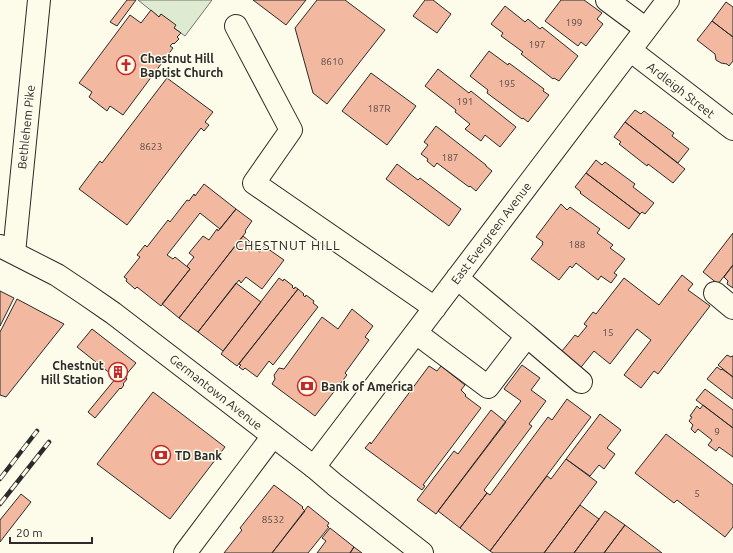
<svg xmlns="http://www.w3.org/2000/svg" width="733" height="553" viewBox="0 0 733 553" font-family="Ubuntu,sans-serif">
<rect width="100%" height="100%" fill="#fdfbea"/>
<path fill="#deebd1" stroke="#74746e" d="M138,0h74l-27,36 -11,-8 -13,-14 -2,3z"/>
<path fill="#f2b8a0" stroke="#2b2b2b" d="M127,0h9l-19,26 -7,-4z
M253,0h53l-20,25z
M317,0h28l40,30 -58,74 -14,-11 -18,-65z
M425,0h8l18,14 -14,19 -24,-17z
M561,0h23l18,13 -5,6 6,5 -17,22 -5,-4 -3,4 -33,-25z
M726,2l7,5v30l-21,-16z
M505,6l20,16 3,-3 12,10 2,-2 36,29 -19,25 -5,-3 -1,1 -32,-25 2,-2 -22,-16 2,-3 -12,-9z
M151,10l8,7 2,-3 15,11 -2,3 7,5 -4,4 2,2 -5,5 -1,-1 -3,3 3,2 -50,67 -13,-9 -3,5 -18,-14 3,-5 -13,-9 51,-68 11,8z
M712,21l21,16v24l-4,5 -2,-2 -6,-1 -5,-3 -1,-6 -18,-14z
M489,51l19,14 1,-2 35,26 -1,2 6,4 -21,27 -5,-4 -1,1 -35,-26 1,-3 -18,-14z
M438,69l31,24 2,-2 45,36 -16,20 -15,-12 -4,6 -16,-12 5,-5 -15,-12 1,-2 -31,-24z
M371,73l45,33 -29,39 -45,-34z
M167,78l46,34 -8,10 4,3 -5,6 -3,-3 -74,97 -48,-36 21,-28 2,2z
M635,110l6,4 3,-3 30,22 -2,3 17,13 -11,14 -53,-41z
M625,122l60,47 -12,14 -25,-19 -1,2 -28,-22 2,-2 -7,-5z
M436,126l50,39v1l6,5 -16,20 -6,-5 -1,1 -32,-24 -3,4 -7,-6 1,-2 -7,-5 7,-9 -4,-3z
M596,160l6,5 3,-3 30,22 -2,3 21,16 -9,11 -3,-2 -2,2 -54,-41z
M397,164l21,16 2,-2 41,31 -12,17 -63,-47z
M586,173l54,41 -11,15 -49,-36 1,-1 -6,-5z
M204,184l32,25 -16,20 -20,-16 -33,42 6,4 2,-2 15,12 -29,37 -24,-19 -2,2 -9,-8 1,-2 -3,-2 16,-20 -3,-2 8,-10 2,2 21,-27 2,2 17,-22 2,1 5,-7 1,2z
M561,204l6,6 3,-3 30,22 -3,4 16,12 -3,3 15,11 -11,14 3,2 -6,8 -10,-7 -3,4 -22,-17 -4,5 -2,-2 -11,14 -28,-21 12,-15h-1l1,-2 -7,-5z
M236,209l16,12 -7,10 1,1 -67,86 -17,-14 28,-35 -3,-3 7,-9 -5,-4 14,-17 6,4 8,-11 1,2z
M733,233v32l-15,19 -15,-12z
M243,236l16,13 -1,2 2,1 4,-6 20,14 -22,29 -16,-12 -5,6 -2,-3 -41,52 -19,-14z
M733,265v23l-6,-4 1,-3 -4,-4z
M682,275l11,9 -5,6 22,16 -52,68 -4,-3 -13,17 -17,-13 27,-35 -14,-11 -27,35 -16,-13 -16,20 -20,-15 17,-21 3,2 9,-11 -3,-2 9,-12 3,2 28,-36 35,27z
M279,278l4,3 1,-2 9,7 -1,1 2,2 1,-2 3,2 -61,77 -16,-12z
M236,283l25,19 -38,49 -25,-19z
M298,289l6,5 -1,1 2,2 1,-2 8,6 -1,2 5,4 -45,58 -4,-4 -12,16 -12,-9 -2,2 -4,-3 2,-2 -2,-1z
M0,291l14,7 -14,28z
M17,299l47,25 -58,73 -6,-2v-63z
M352,309l21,17 -8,11 4,3 -24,33 2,2 -32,41 -43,-32 3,-5 -1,-4 5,-7 5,1 38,-52 16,12z
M92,329l44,34 -11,13 2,3 -4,5 1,1 -3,4 -1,-1 -25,30 -7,-6 28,-34 -39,-31z
M727,355l4,2 1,-1h1v21l-15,-12z
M522,365l18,13 -9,12 15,11 -17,23 3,2 -48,64 3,3 -27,35 -22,-17 83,-110 -17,-12z
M429,366l8,5 4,-5 24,19 -4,5 5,5 -1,1 16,12 -58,77 2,1 -3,4 -57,-42 5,-6 1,2z
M717,367l4,3 1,-1 11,8v22l-26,-20z
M705,389l28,21v18l-37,-28z
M153,392l72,55 -55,72 -73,-55z
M567,399l24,18 -101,134 -30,-23 27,-35 3,2 58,-78 4,3z
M703,405l30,23v29l-14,-10 -3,4 -8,-6 4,-5 -14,-11 -3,4 -4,-4 2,-4 -4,-4 3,-4 -2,-1 7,-10 3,3z
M491,410l15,12 -70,92 -19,-14 37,-49 4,3z
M600,414l21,16 -14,18 8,6 -11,15 -5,-4 -9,11 -24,-17z
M666,434l67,51v42l-8,10 -48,-37 -3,3 -39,-30z
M566,459l31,23 -53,71h-51l-3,-2 57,-75 4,3z
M274,485l29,22 -1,1 3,3 -33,42h-48l18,-23 -2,-2z
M21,494l10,8 -31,40v-22z
M580,505l19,14 -25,34h-30z
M308,506l21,17 -2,3 2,1 -21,26h-36z
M605,511l20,14 -21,28h-30z
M625,525l37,28h-58z
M330,528l24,19 -4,6h-33l9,-12 -4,-3z
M354,547l8,6h-12z"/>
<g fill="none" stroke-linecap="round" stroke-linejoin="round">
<defs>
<path id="minor" d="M607,0l39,29
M236,26l55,104 -37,53 181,125
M630,50l103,79
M715,293l18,15
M416,333l72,54 39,-51 -70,-58
M527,336l54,46
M314,467l354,-467
M185,553l88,-117"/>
<path id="major" d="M0,246l57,29 27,18 29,20 201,154 21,18 87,68
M14,253l25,-253"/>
</defs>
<use href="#minor" stroke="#2b2b2b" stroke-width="24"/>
<use href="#major" stroke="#2b2b2b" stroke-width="24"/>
<use href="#minor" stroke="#fdfbea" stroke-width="22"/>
<use href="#major" stroke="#fdfbea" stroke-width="22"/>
<defs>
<path id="rail" d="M0,479l37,-48
M0,504l49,-62"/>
</defs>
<use href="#rail" stroke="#2b2b2b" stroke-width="4.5"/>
<use href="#rail" stroke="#fdfbea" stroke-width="3" stroke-dasharray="9" stroke-linecap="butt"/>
</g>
<defs>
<symbol id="church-ring" viewBox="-11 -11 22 22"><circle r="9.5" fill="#fdfbea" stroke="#c62828" stroke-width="1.5"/><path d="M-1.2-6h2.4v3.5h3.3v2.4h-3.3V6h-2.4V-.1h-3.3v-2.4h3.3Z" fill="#c62828"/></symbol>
<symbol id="building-ring" viewBox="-11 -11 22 22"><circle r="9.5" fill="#fdfbea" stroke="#c62828" stroke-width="1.5"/><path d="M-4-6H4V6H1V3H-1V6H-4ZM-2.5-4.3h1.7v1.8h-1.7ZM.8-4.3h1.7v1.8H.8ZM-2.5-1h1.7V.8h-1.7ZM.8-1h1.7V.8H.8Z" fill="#c62828"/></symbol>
<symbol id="bank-ring" viewBox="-11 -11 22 22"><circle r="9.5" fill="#fdfbea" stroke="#c62828" stroke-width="1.5"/><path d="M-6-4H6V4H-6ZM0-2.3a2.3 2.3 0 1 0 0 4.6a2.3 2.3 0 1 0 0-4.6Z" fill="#c62828"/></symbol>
</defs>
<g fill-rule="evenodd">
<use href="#church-ring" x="115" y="54" width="22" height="22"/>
<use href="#building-ring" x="107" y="361" width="22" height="22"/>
<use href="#bank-ring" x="296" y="375" width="22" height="22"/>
<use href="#bank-ring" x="150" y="444" width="22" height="22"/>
</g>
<g text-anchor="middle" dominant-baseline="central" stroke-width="3" stroke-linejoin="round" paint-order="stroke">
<g font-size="10" fill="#5d4e48">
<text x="574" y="22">199</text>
<text x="537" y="44">197</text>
<text x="332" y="61">8610</text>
<text x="507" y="83">195</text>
<text x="465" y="101">191</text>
<text x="379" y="108">187R</text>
<text x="151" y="146">8623</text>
<text x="450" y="157">187</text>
<text x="577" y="244">188</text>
<text x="608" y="332">15</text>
<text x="717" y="431">9</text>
<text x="697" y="493">5</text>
<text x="273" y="519">8532</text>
</g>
<g font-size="12" font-weight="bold" fill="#2b2b2b" stroke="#fdfbea" text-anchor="start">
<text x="140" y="58">Chestnut Hill<tspan x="140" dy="14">Baptist Church</tspan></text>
<text x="104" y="365" text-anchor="end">Chestnut<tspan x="104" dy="14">Hill Station</tspan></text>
<text x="321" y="386">Bank of America</text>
<text x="175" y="455">TD Bank</text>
</g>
<g font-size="12" fill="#2b2b2b" stroke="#fdfbea">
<text transform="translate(681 90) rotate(38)">Ardleigh Street</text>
<text transform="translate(26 127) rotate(-84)">Bethlehem Pike</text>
<text transform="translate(491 233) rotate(-53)">East Evergreen Avenue</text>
<text transform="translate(216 392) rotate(38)">Germantown Avenue</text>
</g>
<g font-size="13" letter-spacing="1" fill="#2b2b2b" stroke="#fdfbea">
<text x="288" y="245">CHESTNUT HILL</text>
</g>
</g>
<path d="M10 537v6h82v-6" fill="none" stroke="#2b2b2b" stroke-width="2"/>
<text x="16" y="537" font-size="12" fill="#2b2b2b" stroke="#fdfbea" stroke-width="3" paint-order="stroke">20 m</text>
</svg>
